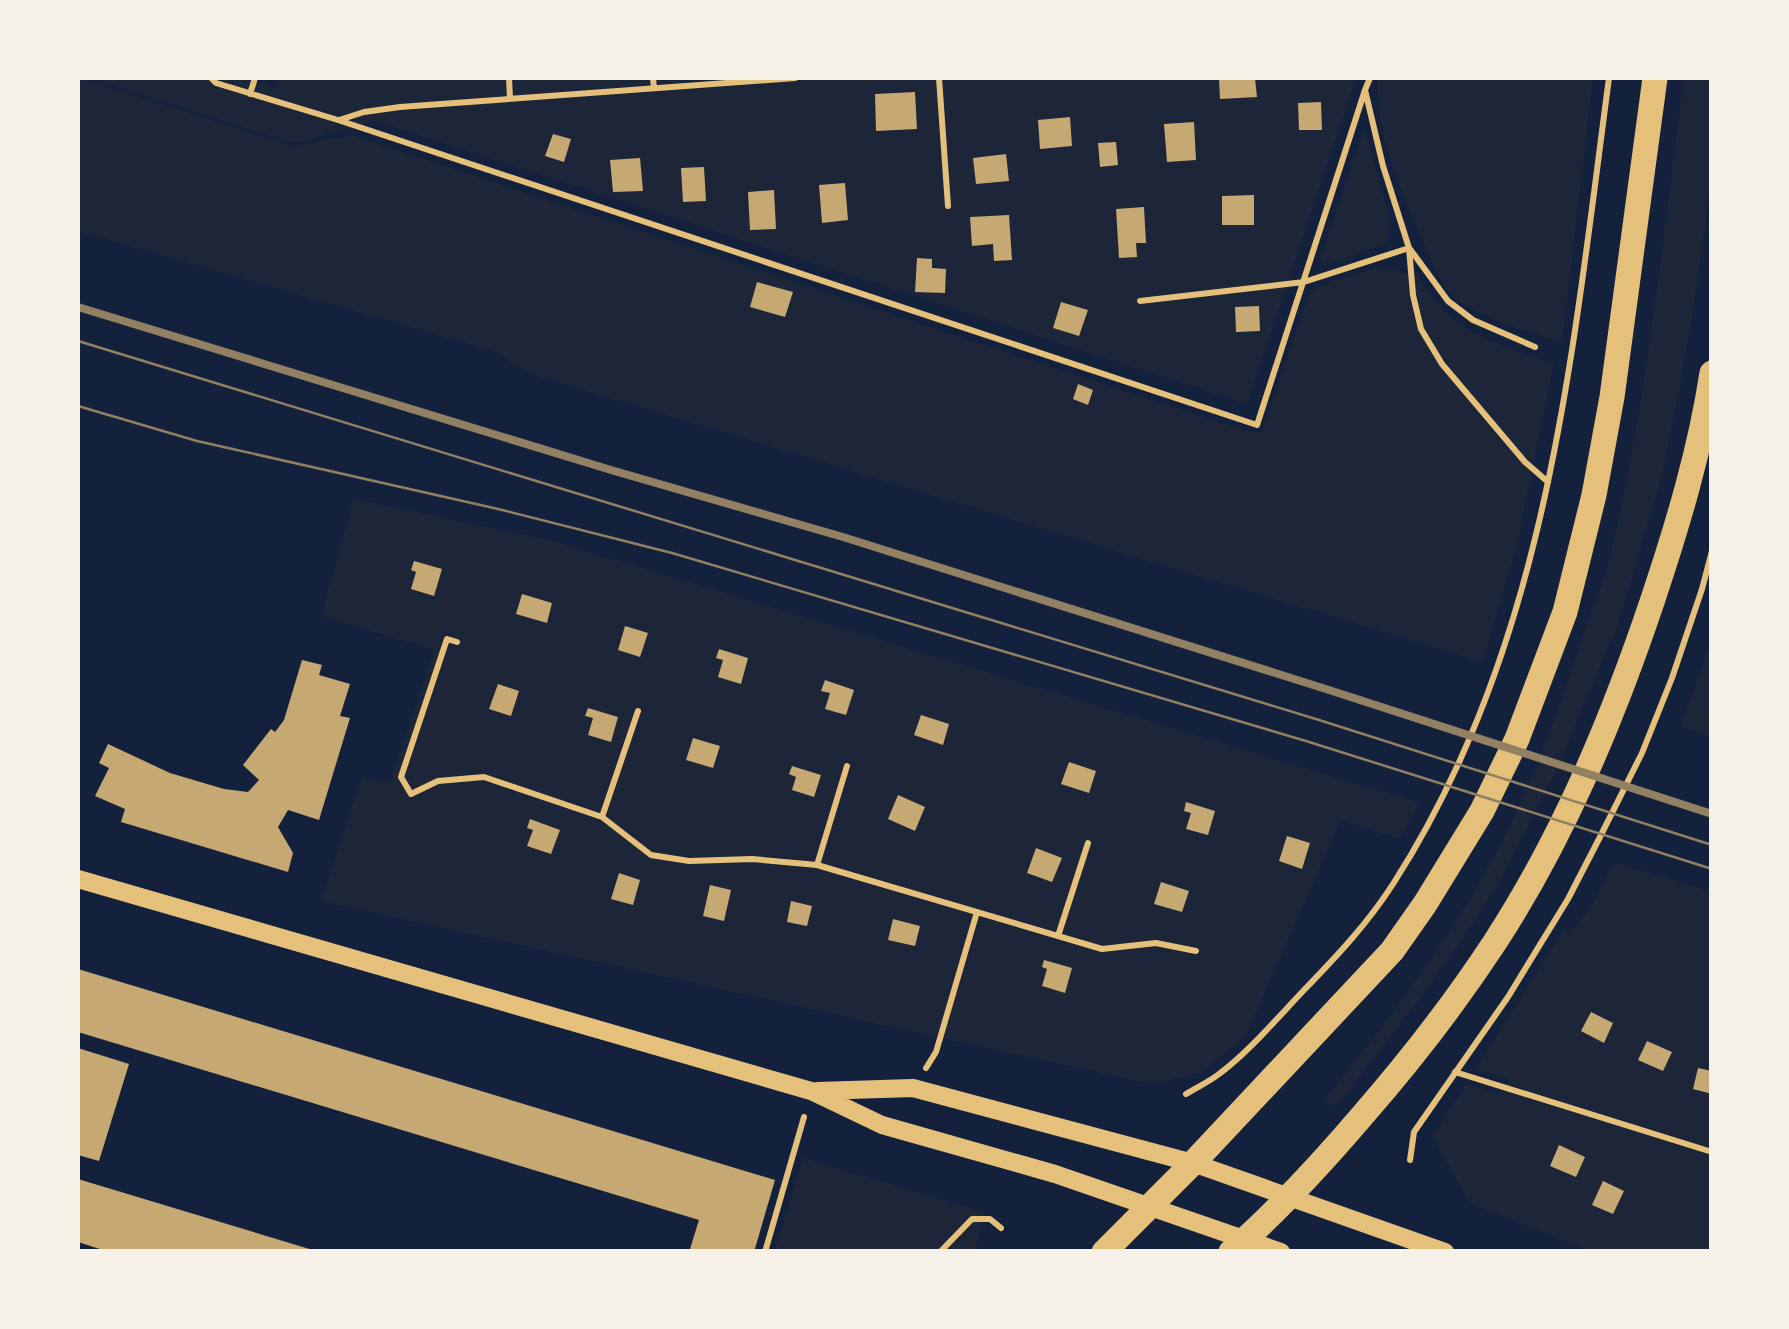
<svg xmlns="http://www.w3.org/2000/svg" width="1789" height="1329" viewBox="0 0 1789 1329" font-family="'Varela Round',sans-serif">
<rect width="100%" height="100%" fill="#14213d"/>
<path fill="#1d2539" d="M78,78l214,68 59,-11 894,296 17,1 48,-141 23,-10 43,-13 42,7c32,59 77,68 136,89l-38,183 -33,115 -955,-289 -34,-22 -416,-120z
M90,78h155l31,11 5,-11h1075l-109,326 -871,-283 -82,22z
M1378,78h215l-31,265c-30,-11 -92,-28 -112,-50 -12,-13 -17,-31 -25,-47 -21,-49 -52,-115 -47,-168z
M1684,78h27v102l-20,146 -29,150 -44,148 -60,143 -55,109 -37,58 -45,63 -85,110 -13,-6c79,-96 156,-201 206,-316 20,-49 38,-99 54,-150 8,-23 19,-47 25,-71 39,-158 54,-325 76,-486z
M1362,132l4,3 24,83 -1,21 -7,6 -58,20 -4,-6z
M354,499l195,41 871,263 -21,36 -58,-19 -95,215 -43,37 -52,12 -830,-183 41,-125 27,8 45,-134 -113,-34z
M1711,640l1,97h-1l-30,-11z
M1615,862l96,30v359h-123l-119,-48 -36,-67 33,-52 35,11 8,-15 -34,-10 88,-139 11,-2 17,-22z
M803,1158l181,54 -8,39 -202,1z"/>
<path fill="#c6a872" d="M1219,78h36l2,19 -37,2z
M915,92l2,37 -41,2 -1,-37z
M1321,102l1,28h-23l-1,-27z
M1070,117l2,29 -32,3 -2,-29z
M1194,122l2,38 -29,2 -3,-38z
M553,134l18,5 -7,23 -19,-6z
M1116,142l2,23 -18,2 -2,-24z
M1006,154l3,27 -33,3 -3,-26z
M640,158l3,33 -30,1 -3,-32z
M704,167l2,34 -23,1 -2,-34z
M845,183l3,37 -26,3 -3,-38z
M774,190l2,39 -26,1 -2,-38z
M1254,195v30h-32v-29z
M1144,207l2,36h-10l1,14 -18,1 -3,-49z
M1009,215l3,45 -18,1 -1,-17 -21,2 -2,-29z
M917,258l15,1v9l14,1 -1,24 -30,-1z
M757,282l36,10 -8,25 -35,-10z
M1061,302l27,8 -9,26 -26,-8z
M1259,306l1,25 -24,1 -1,-25z
M1078,384l15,6 -5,15 -15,-6z
M414,561l28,8 -8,27 -23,-7 5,-17 -5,-2z
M522,594l30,9 -5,20 -31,-9z
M625,626l23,7 -8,24 -22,-7z
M719,649l29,9 -7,26 -23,-7 5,-17 -7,-2z
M302,660l20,5 -3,10 31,9 -10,32 10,2 -31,102 -31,-10 -10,17 15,26 -5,19 -167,-50 4,-13 -30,-13 14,-28 -10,-5 9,-19 62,29 54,16 24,3 11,-12 -16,-15 28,-36 4,3 9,-12z
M825,680l29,10 -8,25 -21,-6 5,-16 -9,-2z
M498,684l21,7 -8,25 -22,-7z
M588,708l30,9 -7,25 -23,-7 5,-17 -8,-2z
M921,715l28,9 -6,21 -29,-10z
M693,738l27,8 -7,22 -27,-8z
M1069,762l27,9 -7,22 -28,-9z
M792,766l29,9 -7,22 -22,-7 4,-13 -7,-3z
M898,795l27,12 -10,24 -27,-12z
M1186,802l29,9 -7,24 -22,-6 5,-16 -7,-2z
M530,819l30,11 -9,24 -24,-8 6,-16 -6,-2z
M1287,836l23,7 -8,26 -23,-8z
M1036,848l26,10 -10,24 -25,-9z
M619,873l21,7 -7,25 -22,-6z
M1161,882l28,9 -7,21 -28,-8z
M710,885l21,5 -7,31 -21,-5z
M791,901l21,5 -5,20 -20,-4z
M893,919l27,7 -5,20 -27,-6z
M1044,960l28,8 -7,25 -23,-7 5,-17 -5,-2z
M78,969l697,211 -21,72h-65l10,-32 -621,-188z
M1591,1012l22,11 -9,20 -23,-12z
M1647,1041l25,11 -9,19 -25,-11z
M78,1048l51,16 -30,97 -21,-6z
M1698,1068l14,3v23l-19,-5z
M1559,1145l26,12 -9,20 -26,-11z
M78,1179l238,72v1h-207l-31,-10z
M1603,1181l21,10 -11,23 -21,-9z"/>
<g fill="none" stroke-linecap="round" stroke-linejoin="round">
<path stroke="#e5c07b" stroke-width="6" d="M211,78l5,5 122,37 919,305 108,-335
M509,78l1,21
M653,78l1,10
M939,78l9,128
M1370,78l-5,12 18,76 26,82 4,47 8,34 21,35 83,98 23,20
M250,94l5,-16
M339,120l25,-8 36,-5 395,-29
M1410,249l38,52 25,19 62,27
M1140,301l164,-19 105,-34
M457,642l-10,-3 -46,138 10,17 27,-13 46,-4 118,40 49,38 38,6 63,-2 65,6 285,84 54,-6 40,8
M602,817l36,-106
M817,865l30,-99
M1058,936l30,-93
M926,1068l10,-16 41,-140
M1455,1072l257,80
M1186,1094c11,-7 23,-12 33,-20 29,-21 61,-59 86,-85 32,-33 63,-66 88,-105 155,-240 179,-530 216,-806
M1410,1160l4,-28 94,-135 60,-98 32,-62 42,-84 30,-75 30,-89 10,-38
M765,1252l39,-135
M940,1252l32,-33h18l11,9"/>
<path stroke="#e5c07b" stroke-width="18" d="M78,879l733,212 71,34 173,49 226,78
M817,1091l96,-3 280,75 252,89"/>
<path stroke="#e5c07b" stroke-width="25" d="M1104,1252l89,-89 199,-212 33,-47 57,-93 35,-72 48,-127 29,-117 18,-98 43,-319
M1231,1252c48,-42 90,-88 131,-136 48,-55 93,-113 133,-174 69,-106 118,-224 158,-343 25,-75 47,-148 59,-226"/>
<path stroke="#918062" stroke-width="2.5" d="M78,341l1241,379 393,125
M78,406l119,35 301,68 174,44 634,188 406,128"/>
<path stroke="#918062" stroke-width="8" d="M78,307l533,163 232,67 486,153 383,124"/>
</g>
<rect width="1789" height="1329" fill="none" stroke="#f6f1e7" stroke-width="160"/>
</svg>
